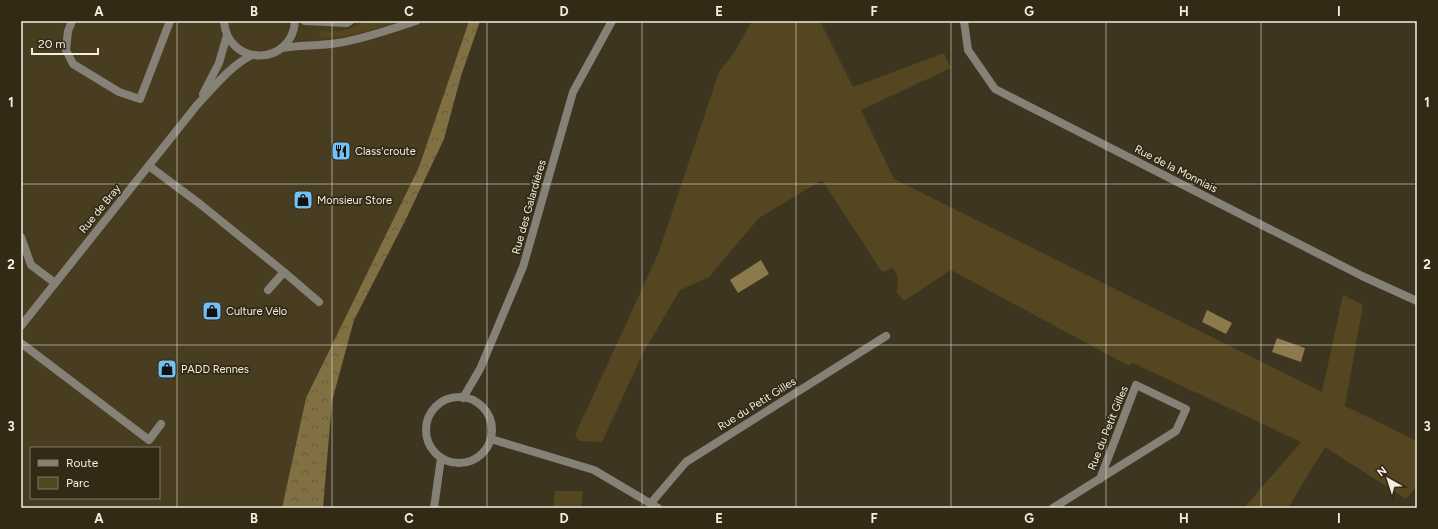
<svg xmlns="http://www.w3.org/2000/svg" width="1438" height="529" viewBox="0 0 1438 529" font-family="Figtree,sans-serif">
<defs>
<pattern id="forest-crowns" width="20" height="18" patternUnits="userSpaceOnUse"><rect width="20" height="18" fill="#817042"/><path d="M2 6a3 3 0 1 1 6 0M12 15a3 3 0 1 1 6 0" fill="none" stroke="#655c43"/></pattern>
</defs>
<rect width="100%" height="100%" fill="#3d3520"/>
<path fill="#483d21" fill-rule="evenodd" d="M21,21h448l-50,146 -113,231 -24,110h-261zM31,448h128v50h-128z"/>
<path fill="#544620" d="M365,21h36c-28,8 -53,18 -82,16l3,-7c16,4 30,0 43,-9z
M752,21h68l33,66 91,-34 7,15 -90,42 33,69 428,213 21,-97 20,10 -18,101 72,35v45l-11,13 -81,-52 -37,61h-44l57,-66 -168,-79 -4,3 -178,-96 -47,31 -7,-8 1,-15 -5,-10 -11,4 -60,-92 -63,38 -50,59 -29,13 -37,63 -41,89 -23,-1 -4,-6 83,-181 61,-182 15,-19z
M555,491h28l-2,17h-28z"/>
<path fill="url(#forest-crowns)" d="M469,21h11l-19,55 -17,63 -39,82 -51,99 -22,81 -9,107h-41l24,-110 113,-231z"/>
<path fill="#8c7a4d" d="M761,260l8,14 -31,19 -8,-13z
M1207,310l25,13 -6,11 -24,-12z
M1277,338l28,10 -4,14 -29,-10z"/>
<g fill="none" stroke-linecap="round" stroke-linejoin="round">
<path stroke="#858177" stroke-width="8" d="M72,21l-4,10 -2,19 7,14 46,28 21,7 30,-78
M305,21l42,2 3,-2
M282,48c18,-3 37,-2 56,-5 26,-4 53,-14 78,-22
M149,166l51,38 84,68 -16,18
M21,237l10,28 24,18
M284,272l35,30
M21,343l128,97 12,-16"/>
<path stroke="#858177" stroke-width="8" d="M964,21l4,29 27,39 367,187 55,25
M426 430a33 33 0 1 1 66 0a33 33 0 1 1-66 0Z
M463,398l17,-29 43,-102 50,-175 39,-71
M491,439l103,31 64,38
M651,503l35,-41 200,-126
M434,508l7,-50
M1053,508l123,-77 10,-22 -50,-24 -36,94"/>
<path stroke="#858177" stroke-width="8" d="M224,21c3,46 68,46 71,0
M203,94l16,-31 8,-28
M21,326l176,-221c17,-18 33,-39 55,-50"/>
</g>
<path fill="none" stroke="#f3eee1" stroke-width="1" stroke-opacity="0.55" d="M177,21v487M332,21v487M487,21v487M642,21v487M796,21v487M951,21v487M1106,21v487M1261,21v487M21,184h1396M21,345h1396"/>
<defs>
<symbol id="restaurant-square" viewBox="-11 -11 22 22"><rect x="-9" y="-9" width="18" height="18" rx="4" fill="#71c1f5" stroke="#332a16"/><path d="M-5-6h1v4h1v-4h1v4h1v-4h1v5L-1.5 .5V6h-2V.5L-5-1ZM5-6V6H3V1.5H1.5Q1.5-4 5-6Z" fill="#111"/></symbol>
<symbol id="shop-square" viewBox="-11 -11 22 22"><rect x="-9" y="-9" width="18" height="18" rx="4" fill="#71c1f5" stroke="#332a16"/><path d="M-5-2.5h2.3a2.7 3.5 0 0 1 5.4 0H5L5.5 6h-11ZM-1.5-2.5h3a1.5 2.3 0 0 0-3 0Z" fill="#111"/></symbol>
</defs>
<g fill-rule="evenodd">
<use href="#restaurant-square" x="330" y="140" width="22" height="22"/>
<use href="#shop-square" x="292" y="189" width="22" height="22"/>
<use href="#shop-square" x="201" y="300" width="22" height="22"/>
<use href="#shop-square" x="156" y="358" width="22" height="22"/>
</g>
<g text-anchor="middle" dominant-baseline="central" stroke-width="3.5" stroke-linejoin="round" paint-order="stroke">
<g font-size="11" fill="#f3eee1" stroke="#332a16" text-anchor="start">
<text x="355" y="151">Class'croute</text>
<text x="317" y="200">Monsieur Store</text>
<text x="226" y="311">Culture Vélo</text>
<text x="181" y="369">PADD Rennes</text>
</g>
<g font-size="11" fill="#f3eee1" stroke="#332a16">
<text transform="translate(1176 169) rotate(27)">Rue de la Monniais</text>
<text transform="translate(529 207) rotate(-74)">Rue des Galardières</text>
<text transform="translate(100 209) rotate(-51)">Rue de Bray</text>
<text transform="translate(757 404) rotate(-32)">Rue du Petit Gilles</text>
<text transform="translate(1108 428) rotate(-68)">Rue du Petit Gilles</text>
</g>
</g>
<rect width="1438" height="529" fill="none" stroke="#332a16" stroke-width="44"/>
<rect x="30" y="447" width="130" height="52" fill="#332a16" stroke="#807867"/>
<rect x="38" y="460" width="20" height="6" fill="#858177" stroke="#807867"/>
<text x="66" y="467" font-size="12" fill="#f3eee1">Route</text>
<rect x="38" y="477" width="20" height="12" fill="#544620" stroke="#807867"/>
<text x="66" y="487" font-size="12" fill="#f3eee1">Parc</text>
<g transform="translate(1388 479) rotate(321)" stroke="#332a16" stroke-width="3" paint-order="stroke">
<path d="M0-3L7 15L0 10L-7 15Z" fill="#f3eee1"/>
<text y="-6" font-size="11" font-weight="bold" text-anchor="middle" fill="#f3eee1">N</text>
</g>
<path d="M32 48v6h66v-6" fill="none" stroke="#f3eee1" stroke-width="2"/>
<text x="38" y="48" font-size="12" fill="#f3eee1" stroke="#332a16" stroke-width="3" paint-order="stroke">20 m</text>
<rect x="22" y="22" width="1394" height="485" fill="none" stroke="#f3eee1" stroke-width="1.5"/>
<g font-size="13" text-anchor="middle" font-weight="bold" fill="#f3eee1">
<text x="99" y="16">A</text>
<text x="254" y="16">B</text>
<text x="409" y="16">C</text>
<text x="564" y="16">D</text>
<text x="719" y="16">E</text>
<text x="874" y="16">F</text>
<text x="1029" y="16">G</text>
<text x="1184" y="16">H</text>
<text x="1339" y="16">I</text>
<text x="11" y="107">1</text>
<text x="1427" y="107">1</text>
<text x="11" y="269">2</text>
<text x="1427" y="269">2</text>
<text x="11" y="431">3</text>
<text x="1427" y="431">3</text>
<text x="99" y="523">A</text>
<text x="254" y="523">B</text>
<text x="409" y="523">C</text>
<text x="564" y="523">D</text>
<text x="719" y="523">E</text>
<text x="874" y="523">F</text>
<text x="1029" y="523">G</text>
<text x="1184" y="523">H</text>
<text x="1339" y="523">I</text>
</g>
</svg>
